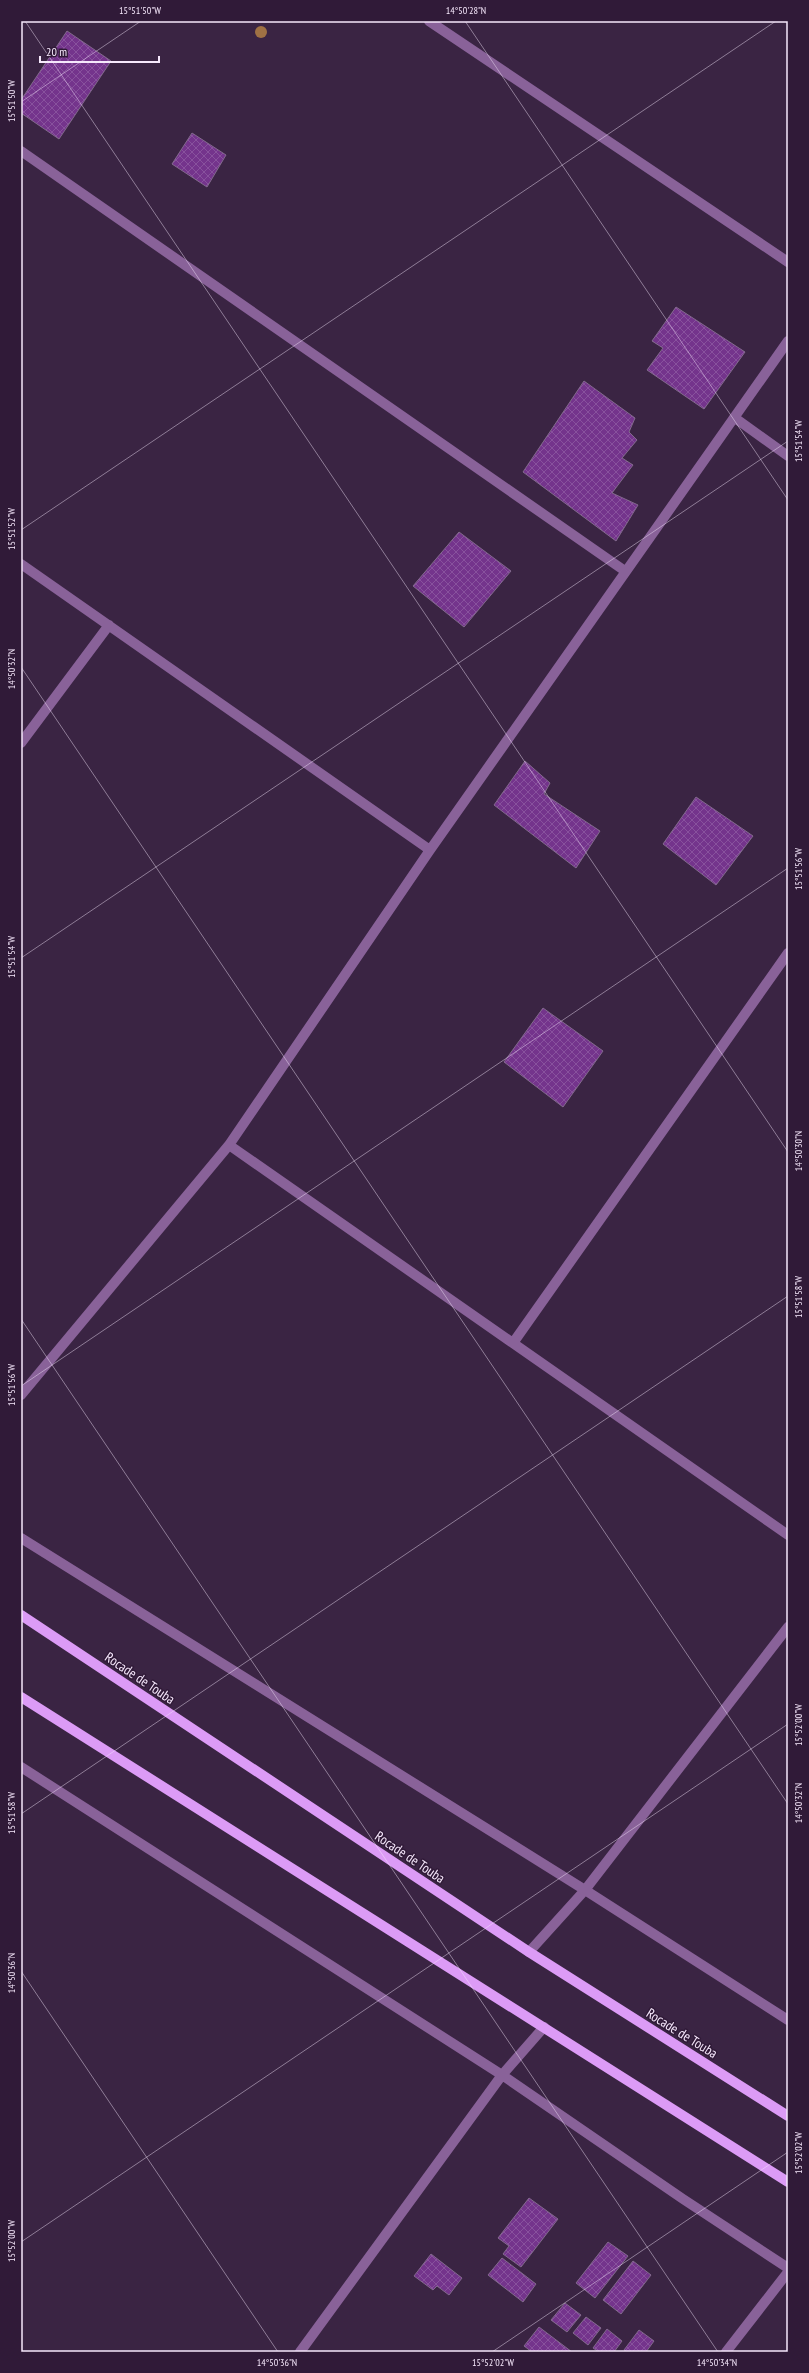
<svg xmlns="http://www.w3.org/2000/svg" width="809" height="2373" viewBox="0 0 809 2373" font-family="'PT Sans Narrow',sans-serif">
<defs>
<pattern id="building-cross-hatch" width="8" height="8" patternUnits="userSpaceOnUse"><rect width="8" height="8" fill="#74348c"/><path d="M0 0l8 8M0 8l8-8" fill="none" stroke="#88519d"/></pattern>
</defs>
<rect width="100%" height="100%" fill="#3a2443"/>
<path fill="url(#building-cross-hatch)" stroke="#82698d" d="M67,31l44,30 -52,78 -38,-26v-13z
M192,133l34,22 -19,32 -35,-23z
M676,307l69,45 -41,57 -57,-39 16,-22 -11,-7z
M584,381l51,37 -6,14 8,8 -15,18 11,7 -21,28 26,12 -22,36 -93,-69z
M459,532l52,39 -47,56 -51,-41z
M525,761l25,22 -6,11 56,37 -24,37 -82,-63z
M696,797l57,39 -37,49 -53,-41z
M543,1008l60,43 -40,56 -59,-45z
M529,2198l29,21 -37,48 -18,-13 6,-8 -11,-8z
M608,2242l20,14 -33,42 -19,-15z
M431,2254l31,24 -13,17 -12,-9 -4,4 -19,-14z
M502,2258l34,26 -13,18 -35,-27z
M633,2261l18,14 -30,39 -18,-14z
M565,2303l16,12 -14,17 -16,-12z
M586,2317l15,11 -13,17 -15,-12z
M539,2327l33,25h-40l-8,-6z
M607,2329l15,12 -8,11h-15l-6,-4z
M639,2330l15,11 -8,11h-19l-3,-2z"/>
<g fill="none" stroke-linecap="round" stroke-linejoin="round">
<path stroke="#896299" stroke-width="10" d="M429,21l359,241
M21,151l604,420
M735,418l53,38
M21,564l409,286
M21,743l88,-118
M229,1145l559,390
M513,1343l275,-390
M21,1395l208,-250 201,-295 358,-509
M21,1538l564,352 203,130
M21,1767l481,308 181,124 105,69
M529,1952l56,-62 203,-263
M300,2352l202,-277 42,-48
M726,2352l62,-80"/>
<path stroke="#dc9bf6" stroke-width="10" d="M21,1615l508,337 259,164
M21,1697l767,485"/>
</g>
<circle fill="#9f7144" cx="261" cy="32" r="6"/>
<path fill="none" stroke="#f6e8fc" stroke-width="1" stroke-opacity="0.45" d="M25,21l763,1131M465,21l323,479M21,102l120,-81M21,530l755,-509M21,667l767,1137M21,958l767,-517M21,1319l697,1033M21,1386l767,-518M21,1814l767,-518M21,1971l257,381M21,2242l767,-518M492,2352l296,-200"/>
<g text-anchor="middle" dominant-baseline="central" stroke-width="3" stroke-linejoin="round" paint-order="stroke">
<g font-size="14" fill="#f6e8fc" stroke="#301a38">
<text transform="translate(140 1678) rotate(34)">Rocade de Touba</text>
<text transform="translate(410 1857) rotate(34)">Rocade de Touba</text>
<text transform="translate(682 2033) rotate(32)">Rocade de Touba</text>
</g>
</g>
<rect width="809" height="2373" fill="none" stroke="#301a38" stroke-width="44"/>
<path d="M40 56v6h119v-6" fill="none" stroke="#f6e8fc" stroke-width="2"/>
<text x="46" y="56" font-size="12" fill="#f6e8fc" stroke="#301a38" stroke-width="3" paint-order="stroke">20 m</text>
<rect x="22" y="22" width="765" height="2329" fill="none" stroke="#f6e8fc" stroke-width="1.5"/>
<g font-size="10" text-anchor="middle" fill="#f6e8fc">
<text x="140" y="14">15°51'50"W</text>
<text x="466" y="14">14°50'28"N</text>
<text transform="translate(11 101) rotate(-90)" y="4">15°51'50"W</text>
<text transform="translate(798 441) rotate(-90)" y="4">15°51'54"W</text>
<text transform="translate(11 529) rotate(-90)" y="4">15°51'52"W</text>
<text transform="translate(11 669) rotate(-90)" y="4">14°50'32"N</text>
<text transform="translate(798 869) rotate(-90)" y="4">15°51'56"W</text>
<text transform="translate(11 957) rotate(-90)" y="4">15°51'54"W</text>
<text transform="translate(798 1151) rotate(-90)" y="4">14°50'30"N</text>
<text transform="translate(798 1297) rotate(-90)" y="4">15°51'58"W</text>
<text transform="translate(11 1385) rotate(-90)" y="4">15°51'56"W</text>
<text transform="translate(798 1725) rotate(-90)" y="4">15°52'00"W</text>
<text transform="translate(798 1803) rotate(-90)" y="4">14°50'32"N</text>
<text transform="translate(11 1813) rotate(-90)" y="4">15°51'58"W</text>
<text transform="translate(11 1973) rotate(-90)" y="4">14°50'36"N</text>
<text transform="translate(798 2153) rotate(-90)" y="4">15°52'02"W</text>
<text transform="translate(11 2241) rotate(-90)" y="4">15°52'00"W</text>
<text x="277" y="2366">14°50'36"N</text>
<text x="493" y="2366">15°52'02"W</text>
<text x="717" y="2366">14°50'34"N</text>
</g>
</svg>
